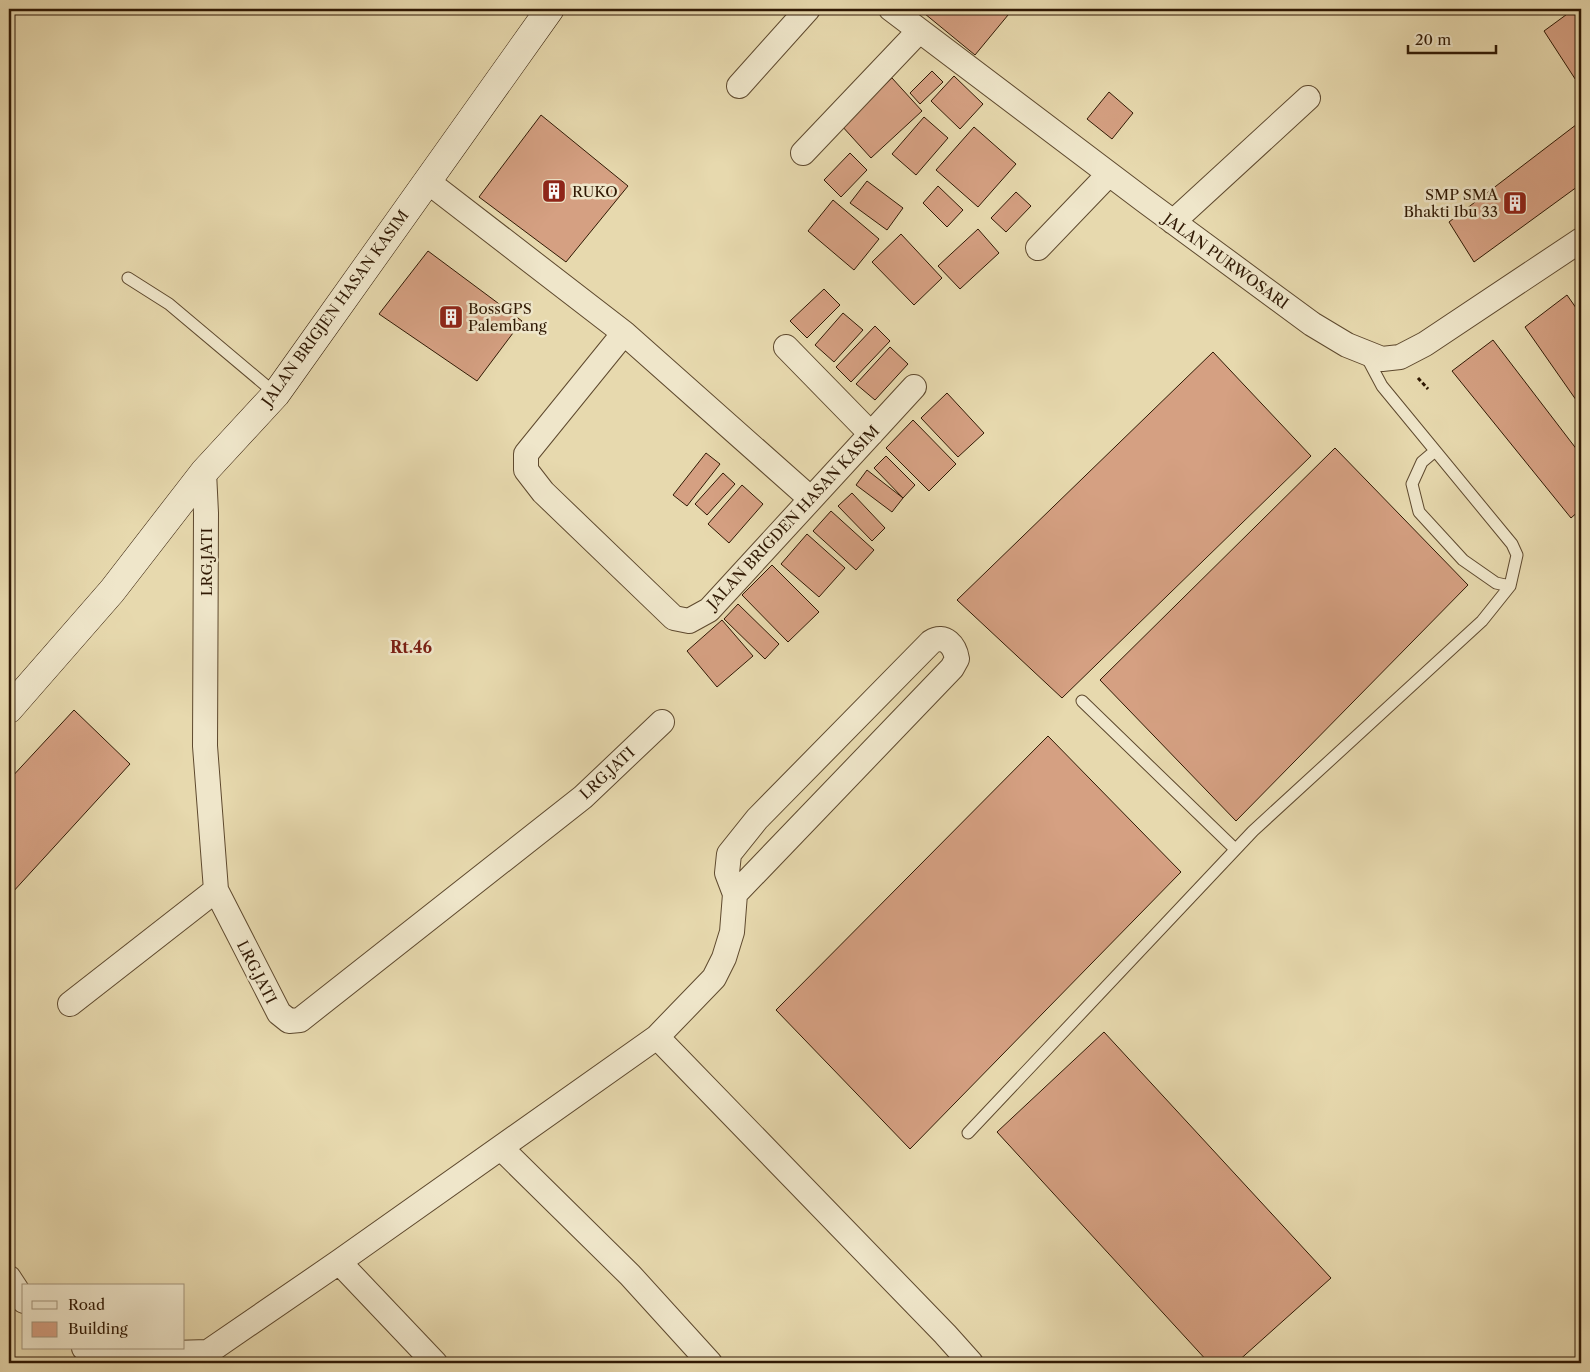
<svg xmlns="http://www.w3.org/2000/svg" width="1590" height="1372" viewBox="0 0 1590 1372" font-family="'Libre Caslon Text',serif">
<rect width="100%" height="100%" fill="#e7d9ae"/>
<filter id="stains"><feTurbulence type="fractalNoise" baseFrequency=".004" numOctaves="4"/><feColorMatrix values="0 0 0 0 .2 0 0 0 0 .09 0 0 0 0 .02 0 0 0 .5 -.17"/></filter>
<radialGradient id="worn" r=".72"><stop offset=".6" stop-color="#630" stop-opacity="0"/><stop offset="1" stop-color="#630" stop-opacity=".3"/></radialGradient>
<path fill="#d5a082" stroke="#301904" d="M919,9h94l-38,46z
M1574,9h7v79l-37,-57z
M932,71l11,11 -23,22 -10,-11z
M954,76l29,28 -23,25 -29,-28z
M892,78l30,33 -51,47 -30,-33z
M1109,92l24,21 -21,26 -25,-20z
M541,115l87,71 -62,76 -87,-65z
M924,117l24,21 -32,37 -24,-21z
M1581,121v63l-107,78 -25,-40z
M974,127l42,37 -38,43 -42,-37z
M850,153l17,17 -26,27 -17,-17z
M867,181l36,27 -16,22 -37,-27z
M938,186l25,24 -16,17 -24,-24z
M1016,192l15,14 -25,26 -15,-14z
M833,200l46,39 -25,31 -46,-39z
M978,229l21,24 -39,36 -22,-23z
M901,234l41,44 -28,27 -42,-43z
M428,251l94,70 -45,60 -98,-67z
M824,289l16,16 -33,33 -17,-17z
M1567,295l14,20v92l-56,-80z
M843,313l20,17 -29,32 -19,-17z
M875,326l15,15 -39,41 -15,-15z
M1493,340l88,115v54l-10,9 -119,-147z
M890,347l18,17 -33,36 -19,-16z
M1213,352l98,104 -249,242 -105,-98z
M947,393l37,40 -26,24 -37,-39z
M913,420l43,44 -27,27 -43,-43z
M1335,448l133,137 -232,236 -136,-141z
M706,453l14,11 -33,42 -14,-11z
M886,456l29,29 -12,13 -29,-30z
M867,470l36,28 -11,14 -36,-27z
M723,473l12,11 -28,31 -12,-11z
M742,485l21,19 -34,39 -21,-19z
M852,493l33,35 -13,13 -34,-35z
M831,511l43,39 -18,20 -43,-39z
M807,534l38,34 -26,29 -38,-33z
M772,565l47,47 -31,30 -46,-47z
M738,604l41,40 -14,15 -41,-40z
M722,620l31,36 -36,31 -30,-36z
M74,710l56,54 -119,130 -2,-2v-112z
M1048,736l133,136 -271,277 -134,-139z
M1104,1032l227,246 -95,85h-27l-212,-231z"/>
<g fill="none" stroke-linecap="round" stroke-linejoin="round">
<defs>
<path id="lane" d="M128,278l41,26 107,90
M1435,451l-13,11 -10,22 7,28 44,48 33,23 14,3
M1082,701l153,148
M968,1133l285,-302 229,-210 28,-35 7,-31 -5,-11 -130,-158 -17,-32"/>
<path id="street" d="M891,9l254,192 167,123 35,21 35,14 18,-2 25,-13 156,-104
M739,86l69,-77
M803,153l116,-122
M427,181l197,152 -98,121v16l17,22 131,126 15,3 20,-11 205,-223
M1173,222l135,-124
M1038,248l71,-74
M624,333l187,166
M786,347l85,87
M204,472l2,41 -1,233 11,144 63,123 10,8 11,-1 283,-223 79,-75
M70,1004l146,-114
M657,1037l288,297 26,29
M501,1148l129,127 80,88
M339,1262l96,101
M9,1278l15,23
M84,1348l18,7 106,-3 131,-90 318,-225 57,-59 10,-20 8,-26 3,-38 217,-226 5,-9c-2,-13 -12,-26 -26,-17l-174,177 -28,35 -2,19 8,21"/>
<path id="secondary" d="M9,709l103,-118 92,-119 72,-78 274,-385"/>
</defs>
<use href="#lane" stroke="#5e492e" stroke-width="13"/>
<use href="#street" stroke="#5e492e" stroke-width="26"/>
<use href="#secondary" stroke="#301904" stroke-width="29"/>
<path stroke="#301904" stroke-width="3" stroke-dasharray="4 2.5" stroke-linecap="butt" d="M1418,378l10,11"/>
<use href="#lane" stroke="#efe6ca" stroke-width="11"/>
<use href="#street" stroke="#efe6ca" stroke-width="24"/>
<use href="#secondary" stroke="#efe6ca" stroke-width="28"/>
</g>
<defs>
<symbol id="building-square" viewBox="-11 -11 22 22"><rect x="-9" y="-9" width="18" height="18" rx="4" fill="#8f2418" stroke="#efe6ca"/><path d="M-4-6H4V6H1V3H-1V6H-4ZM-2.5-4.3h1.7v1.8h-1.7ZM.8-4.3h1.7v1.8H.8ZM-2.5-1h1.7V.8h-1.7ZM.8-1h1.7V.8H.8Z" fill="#fff"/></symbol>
</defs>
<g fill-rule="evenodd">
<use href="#building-square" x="540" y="177" width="28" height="28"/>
<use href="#building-square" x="1501" y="189" width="28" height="28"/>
<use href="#building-square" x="437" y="303" width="28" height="28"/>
</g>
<g text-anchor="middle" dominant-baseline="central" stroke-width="5" stroke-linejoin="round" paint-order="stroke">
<g font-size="15" fill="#301904" stroke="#efe6ca" text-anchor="start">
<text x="572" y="191">RUKO</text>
<text x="1498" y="194" text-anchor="end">SMP SMA<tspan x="1498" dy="17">Bhakti Ibu 33</tspan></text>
<text x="468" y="308">BossGPS<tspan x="468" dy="17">Palembang</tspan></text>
</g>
<g font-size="15" fill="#301904" stroke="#efe6ca">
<text transform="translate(1226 261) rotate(36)">JALAN PURWOSARI</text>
<text transform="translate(335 308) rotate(-54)">JALAN BRIGJEN HASAN KASIM</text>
<text transform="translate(793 517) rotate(-47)">JALAN BRIGDEN HASAN KASIM</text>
<text transform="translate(206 562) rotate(-90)">LRG.JATI</text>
<text transform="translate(607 773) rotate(-43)">LRG.JATI</text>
<text transform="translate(257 972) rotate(63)">LRG.JATI</text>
</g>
<g font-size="16" font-weight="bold" fill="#7a1f14" stroke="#efe6ca">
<text x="411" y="647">Rt.46</text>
</g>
</g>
<rect width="1590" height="1372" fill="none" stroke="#e7d9ae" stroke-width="30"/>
<rect x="10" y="10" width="1570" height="1352" fill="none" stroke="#301904" stroke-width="2.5"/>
<rect x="15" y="15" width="1560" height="1342" fill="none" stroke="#301904"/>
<rect x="22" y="1284" width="162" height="65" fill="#efe6ca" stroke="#a3947b"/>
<rect x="32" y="1301" width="25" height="8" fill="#efe6ca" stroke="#a3947b"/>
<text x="68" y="1310" font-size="15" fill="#301904">Road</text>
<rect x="32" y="1322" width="25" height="15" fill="#d5a082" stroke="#a3947b"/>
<text x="68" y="1334" font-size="15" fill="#301904">Building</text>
<path d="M1408 45v8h88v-8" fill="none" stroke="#301904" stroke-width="2.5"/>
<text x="1415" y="45" font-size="15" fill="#301904" stroke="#efe6ca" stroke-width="4" paint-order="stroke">20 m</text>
<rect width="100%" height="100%" filter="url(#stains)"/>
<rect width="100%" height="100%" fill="url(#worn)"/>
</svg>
